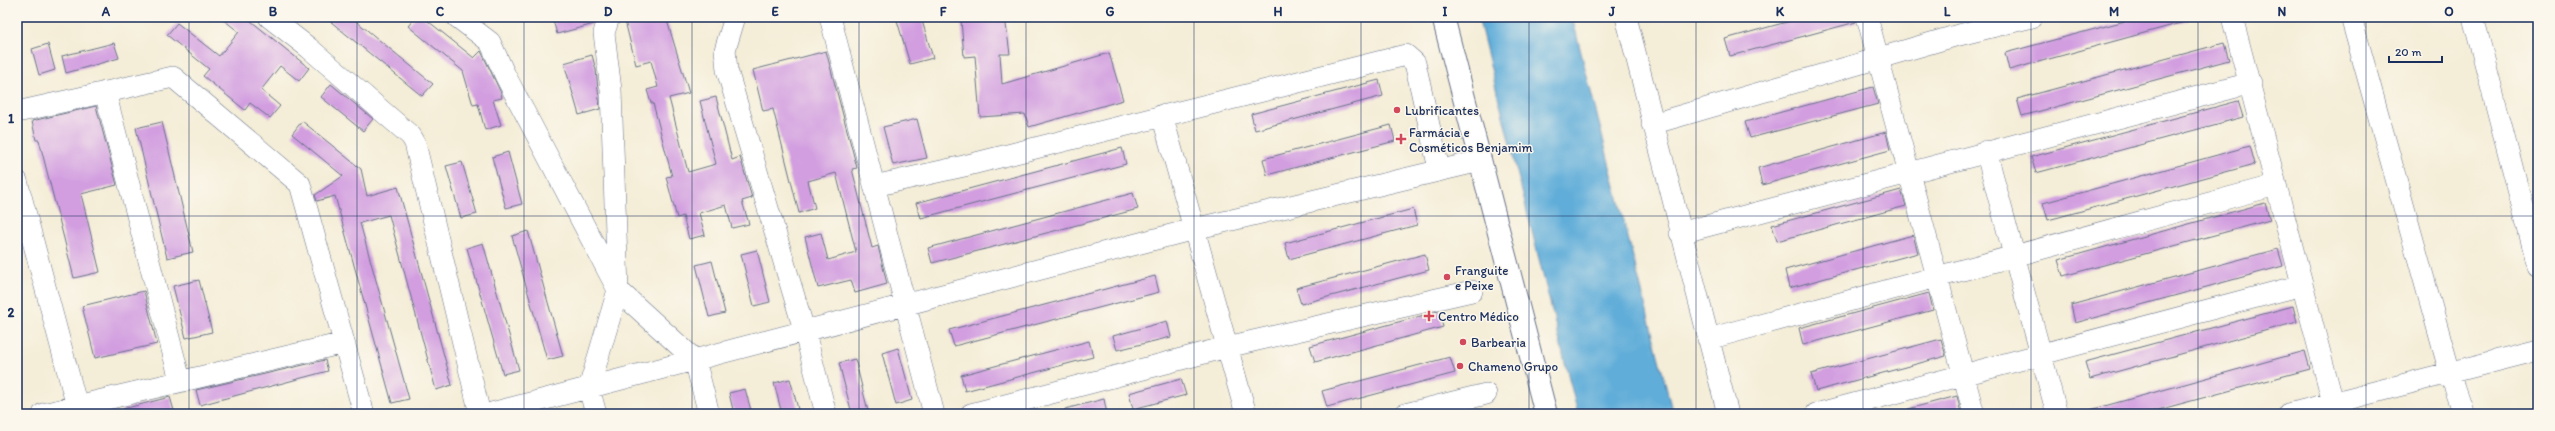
<svg xmlns="http://www.w3.org/2000/svg" width="2555" height="431" viewBox="0 0 2555 431" font-family="Itim,sans-serif">
<rect width="100%" height="100%" fill="#fbf7ec"/>
<filter id="ink" filterUnits="userSpaceOnUse"><feTurbulence type="fractalNoise" baseFrequency=".025" numOctaves="2"/><feDisplacementMap in="SourceGraphic" scale="8" xChannelSelector="R" yChannelSelector="G"/><feConvolveMatrix kernelMatrix="1 2 1 2 8 2 1 2 1" color-interpolation-filters="sRGB"/></filter>
<filter id="wash" filterUnits="userSpaceOnUse"><feTurbulence type="fractalNoise" baseFrequency=".012" numOctaves="4" result="noise"/><feDisplacementMap in="SourceGraphic" scale="16" xChannelSelector="R" yChannelSelector="G"/><feGaussianBlur stdDeviation="0.9" result="paint"/><feColorMatrix in="noise" values="0 0 0 0 0 0 0 0 0 0 0 0 0 0 0 0 0 1.4 0 .05"/><feComposite in="paint" operator="in"/></filter>
<g filter="url(#wash)">
<rect width="100%" height="100%" fill="#f4edd7"/>
<path fill="#60add9" stroke="#3e6e9c" d="M1478,17h94l101,397h-95z"/>
<g id="blocks">
<path fill="#d29ee0" d="M220,17h26l63,51 -10,13 -19,-15 -19,24 19,16 -10,12 -20,-15 -5,7 -42,-34 6,-7 -42,-34 10,-12 42,33 20,-24z
M325,17h26l82,67 -11,12z
M416,17h7l51,41 7,-7 20,42 1,5 -9,2 8,25 -16,5 -7,-26 -5,1 -10,-34 -55,-45z
M552,17h44l-2,7 -37,10z
M624,17h42l23,76 -20,5 19,74 28,-8 -16,-63 16,-4 16,63 8,-3 12,41 -10,3 7,23 -17,4 -6,-23 -27,8 6,22 -16,4 -6,-23 -6,2 -11,-41 6,-1 -19,-73h-2l-4,-13 11,-3 -7,-26 -15,4z
M896,17h25l12,41 -23,6z
M1005,17l5,37h-10l2,30 107,-31 14,47 -94,27 -4,-13 -45,3 -5,-61 -11,1 -3,-37z
M1805,17h50l1,5 -126,34 -5,-17z
M2140,17h48v4l-179,49 -4,-17z
M114,43l5,15 -53,15 -4,-17z
M2224,43l5,17 -207,56 -5,-17z
M48,44l7,26 -16,5 -7,-26z
M826,51l31,117 -5,1 20,79 6,-2 9,38 -32,9 -4,-13 -33,8 -13,-51 16,-4 7,27 28,-8 -20,-79 -28,8 7,27 -16,5 -26,-104 -10,2 -10,-41z
M592,55l4,15 4,39 -21,6 -15,-52z
M1379,80l4,16 -128,34 -4,-16z
M331,84l42,35 -10,12 -42,-34z
M1873,87l5,17 -128,34 -5,-16z
M2238,101l5,16 -207,56 -5,-16z
M96,106l21,79 -36,9 19,78 -26,6 -35,-138h-3l-4,-19z
M917,119l10,39 -34,7 -10,-38z
M302,121l59,48 6,27 31,-9 54,198 -16,5 -47,-175 -29,8 49,176 -17,4 -57,-207 -18,5 -2,-6 28,-19 -51,-42z
M162,122l31,130 -26,6 -31,-130z
M1391,125l4,16 -128,34 -4,-16z
M1886,132l4,18 -128,35 -4,-17z
M2250,146l5,18 -207,56 -5,-17z
M1122,148l4,16 -205,54 -5,-15z
M508,152l14,52 -16,4 -14,-51z
M462,162l15,52 -16,4 -15,-52z
M1901,190l5,16 -129,35 -5,-16z
M1133,193l5,16 -206,54 -4,-15z
M2265,203l5,17 -207,56 -5,-16z
M1413,209l4,16 -128,34 -4,-16z
M528,231l35,125 -16,4 -35,-124z
M1913,235l5,18 -129,35 -4,-18z
M483,243l36,127 -16,4 -36,-126z
M2278,249l5,17 -208,57 -4,-18z
M757,250l13,52 -16,4 -13,-52z
M1425,254l4,16 -128,34 -5,-16z
M712,261l13,52 -16,4 -13,-52z
M1155,276l4,16 -205,54 -5,-16z
M199,280l13,52 -26,6 -13,-52z
M144,291l13,53 -62,14 -13,-52z
M1929,293l4,17 -130,35 -4,-17z
M2293,306l4,16 -207,57 -5,-17z
M1439,311l4,16 -128,35 -5,-16z
M1167,321l4,16 -54,13 -4,-14z
M1941,339l5,17 -130,35 -5,-17z
M1089,341l4,16 -128,34 -4,-16z
M898,348l14,52 -16,5 -14,-52z
M2305,351l5,18 -167,45h-52l-1,-4z
M1450,357l5,16 -128,34 -5,-16z
M855,359l13,52 -16,3 -13,-51z
M325,360l3,11 -128,34 -4,-15z
M790,379l7,26 2,9h-17l-8,-31z
M1181,379l5,16 -53,14 -4,-16z
M745,389l7,25h-18l-5,-21z
M1957,396l4,17 -53,1v-5z
M170,397l5,17h-52v-5z
M1104,399l3,15h-42v-5z"/>
</g>
</g>
<g filter="url(#ink)">
<use href="#blocks" fill-opacity="0" stroke="#677288" stroke-width="1"/>
<g fill="none" stroke-linecap="round" stroke-linejoin="round">
<defs>
<path id="minor" d="M269,17l40,31 102,88 4,7 65,271
M457,17l33,25 15,33 113,215 -29,98 7,26
M609,17l-5,16 7,57 7,200 77,70 14,54
M735,17l-10,33 2,20 78,263 21,81
M830,17l104,397
M1626,17l102,397
M1867,17l107,397
M2232,17l104,397
M2351,17l99,356 14,41
M2473,17l65,249
M105,92l75,288
M17,112l156,-35 127,107 64,230
M1162,115l84,299
M1652,124l303,-88 77,-19
M1986,151l71,263
M17,181l62,233
M874,186l90,-20 442,-111 9,8 24,106
M1680,233l571,-150
M1708,339l568,-154
M43,414l301,-71
M488,414l706,-185 286,-68
M971,414l256,-67 245,-56
M1405,414l81,-20
M1816,414l486,-129
M2289,414l249,-64"/>
<path id="major" d="M1443,17l103,397"/>
</defs>
<use href="#minor" stroke="#677288" stroke-width="22"/>
<use href="#major" stroke="#677288" stroke-width="24"/>
<use href="#minor" stroke="#fff" stroke-width="21"/>
<use href="#major" stroke="#fff" stroke-width="22"/>
</g>
</g>
<path fill="none" stroke="#1b2f5e" stroke-width="1" stroke-opacity="0.55" d="M189,17v397M357,17v397M524,17v397M692,17v397M859,17v397M1026,17v397M1194,17v397M1361,17v397M1529,17v397M1696,17v397M1863,17v397M2031,17v397M2198,17v397M2366,17v397M17,216h2521"/>
<g fill="#d1495b" stroke="#fbf7ec" stroke-width="1.5">
<circle cx="1397" cy="110" r="4"/>
<path d="M1399 133h4v4h4v4h-4v4h-4v-4h-4v-4h4z"/>
<circle cx="1447" cy="277" r="4"/>
<path d="M1427 310h4v4h4v4h-4v4h-4v-4h-4v-4h4z"/>
<circle cx="1463" cy="342" r="4"/>
<circle cx="1460" cy="366" r="4"/>
</g>
<g text-anchor="middle" dominant-baseline="central" stroke-width="3" stroke-linejoin="round" paint-order="stroke">
<g font-size="13" fill="#1b2f5e" stroke="#fbf7ec" text-anchor="start">
<text x="1405" y="110">Lubrificantes</text>
<text x="1409" y="132">Farmácia e<tspan x="1409" dy="15">Cosméticos Benjamim</tspan></text>
<text x="1455" y="270">Franguite<tspan x="1455" dy="15">e Peixe</tspan></text>
<text x="1438" y="316">Centro Médico</text>
<text x="1471" y="342">Barbearia</text>
<text x="1468" y="366">Chameno Grupo</text>
</g>
</g>
<rect width="2555" height="431" fill="none" stroke="#fbf7ec" stroke-width="44"/>
<path d="M2389 56v6h53v-6" fill="none" stroke="#1b2f5e" stroke-width="2"/>
<text x="2395" y="56" font-size="12" fill="#1b2f5e" stroke="#fbf7ec" stroke-width="3" paint-order="stroke">20 m</text>
<rect x="22" y="22" width="2511" height="387" fill="none" stroke="#1b2f5e" stroke-width="1.5"/>
<g font-size="13" text-anchor="middle" font-weight="bold" fill="#1b2f5e">
<text x="106" y="16">A</text>
<text x="273" y="16">B</text>
<text x="440" y="16">C</text>
<text x="608" y="16">D</text>
<text x="775" y="16">E</text>
<text x="943" y="16">F</text>
<text x="1110" y="16">G</text>
<text x="1278" y="16">H</text>
<text x="1445" y="16">I</text>
<text x="1612" y="16">J</text>
<text x="1780" y="16">K</text>
<text x="1947" y="16">L</text>
<text x="2114" y="16">M</text>
<text x="2282" y="16">N</text>
<text x="2449" y="16">O</text>
<text x="11" y="123">1</text>
<text x="11" y="317">2</text>
</g>
</svg>
